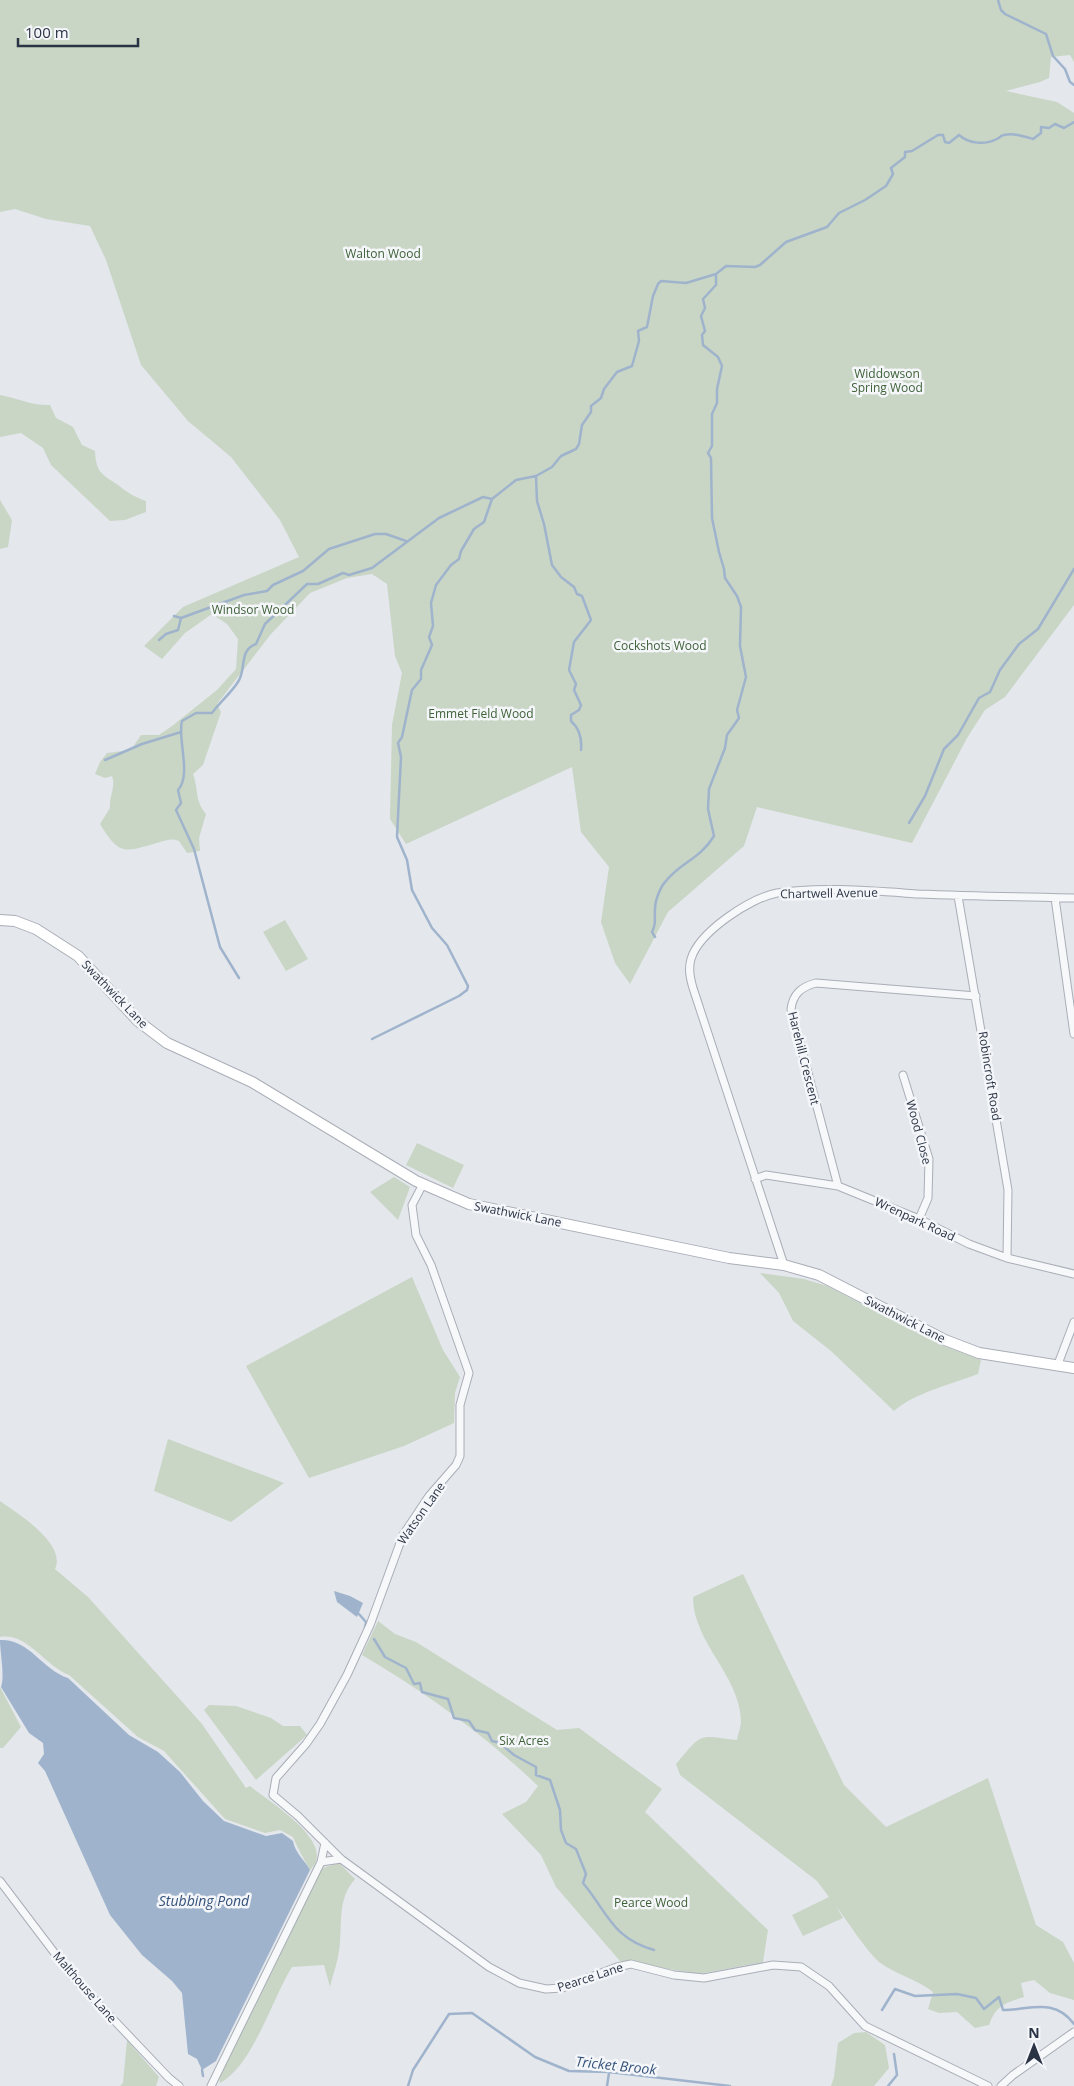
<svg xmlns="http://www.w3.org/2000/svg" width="1074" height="2086" viewBox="0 0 1074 2086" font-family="'Open Sans',sans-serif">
<rect width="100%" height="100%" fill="#e4e7ec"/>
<path fill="#c9d6c5" d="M0,0h1074v62l-4,-7 -19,2 -2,21 -9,4 -34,9 51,11 17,11v492l-69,92 -20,13 -18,28 -55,105 -155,-36 -13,39 -76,66 -38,72 -15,-21 -14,-41 8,-55 -28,-35 -9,-65 -166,77 -16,-25 2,-94 10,-52 -7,-17 -8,-72 -15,-10 -25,4 -37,15 -39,41 -54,70 4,8 -18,53 -10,9c6,17 1,25 13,40l-7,24 1,13 -13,2 -8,-12c-7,-3 -11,-1 -19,1 -35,10 -40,15 -60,-18l10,-16c-1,-12 6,-21 2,-32l-7,2 -10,-4 5,-12 7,-9 24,-3 10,-15h18l13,-9 45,-36 19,-21 2,-30 -11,-15 -15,-10 -27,19 -23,26 -18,-13 39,-39 116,-50 -19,-37 -49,-63 -43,-36 -47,-56 -35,-105 -16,-34 -44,-7 -31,-10 -15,3z
M0,395c17,3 33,11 50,10l6,13 17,9 9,18 13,6c1,22 7,23 23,34 9,7 16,12 28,16v11l-21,8 -15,1 -59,-56 -8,-17 -22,-15 -21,4z
M0,500l12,20 -4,27 -8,2z
M285,920l23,39 -22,12 -23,-39z
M417,1143l47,22 -11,23 -47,-23z
M394,1177l16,10 -12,33 -28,-28z
M760,1273l44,6 23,7 114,59 40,15 -3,14c-24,9 -66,20 -84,37l-63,-60 -38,-30 -14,-28z
M412,1277l31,73 17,27 -5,16 -1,30 -50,23 -95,32 -63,-112z
M168,1439l116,44 -53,39 -77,-31z
M0,1501c17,12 67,43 55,68l33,28 114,127 44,64 4,-2c18,15 89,57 60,84 -6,-11 -12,-21 -17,-33l-13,-7 -15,3 -40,-14 -61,-68 -26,-14 -69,-62c-24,-9 -42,-43 -69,-38z
M743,1574l101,211 42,42 102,-49 48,147 27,17 11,21v37l-24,-7 -16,-13 -13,3 3,14c-19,6 -28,8 -35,28l-14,3 -18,-16 -18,1 -11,-4 5,-17c-16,-13 -37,-17 -54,-30 -15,-14 -30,-39 -43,-56l7,12 -40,18 -11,-21 37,-18 -12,-16 -137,-106 -4,-11c27,-32 21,-29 61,-24 1,-6 4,-13 4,-19 -1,-46 -48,-78 -48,-124z
M378,1621l17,13 21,8 141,88 22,-2 83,61 -17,23 123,118 -5,32 -64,12 -79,-13 -64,-74 -15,-32 -39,-41 24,-12 12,-16c-52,-50 -113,-94 -176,-131z
M0,1687l21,40 -18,21h-3z
M209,1705l27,1 35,12 12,8h17l7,9 -51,45 -52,-70z
M339,1863l16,16c-20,22 -11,51 -17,78 -2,10 -6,20 -8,30l-6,-22 -32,2c-20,32 -39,98 -72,116l-1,-7 103,-208z
M866,2032l19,13 4,23 -15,18h-43l3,-9 4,-34 16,-10z
M127,2040l32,37 -3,9h-36l3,-3z"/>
<path fill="#9fb4cc" d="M334,1591l16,5 13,7 -6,14 -20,-15z
M0,1640c30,-1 41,29 68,38l61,57 29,17 22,20 23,29 21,20 42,15 16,-3 11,8c2,12 11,18 17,29l-94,191 -14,9 -5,-11 -9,-5 -6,-61 -10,-12 -30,-26 -32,-40 -65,-144 -7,-8 6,-9 -1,-11 -14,-10 -28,-46c4,-11 -1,-34 -1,-47z"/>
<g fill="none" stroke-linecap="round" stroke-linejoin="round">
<path stroke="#9fb4cc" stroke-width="2.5" d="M998,0l3,10 4,4 41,20 7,22 12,13 5,13 4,3
M536,476l1,25 7,23 8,41 9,12 13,10 3,7 5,2 9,24 -17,22 -5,28 7,14 -2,6 7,15 -2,5 -8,5v6c8,7 11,18 10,29
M174,616l7,2
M159,640l7,-6 12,-4 3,-12 63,-23 23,-4 6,-6 30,-14 26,-22 46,-15h11l20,7
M105,760l37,-16 39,-12
M909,823l16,-27 19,-47 14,-14 21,-37 11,-6 10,-22 19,-26 19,-15 36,-60
M655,937l-3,-5c5,-9 2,-13 3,-23 0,-8 5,-22 11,-28 14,-18 34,-22 48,-45l-6,-27 1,-20 16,-41 2,-13 12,-17 -2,-8 9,-33 -6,-31 1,-39 -4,-11 -12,-18 -1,-9 -5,-17 -7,-34 -1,-60 -3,-5 4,-7v-32l5,-11v-14l5,-23 -4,-9 -15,-12 -1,-10 3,-4 -4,-15 4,-8 -2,-9 13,-14v-11
M239,978l-19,-31 -26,-98 -18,-39 5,-7 -3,-13c14,-15 -1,-52 4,-69l14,-8h16c8,-11 19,-20 26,-31 9,-13 0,-31 18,-38l9,-20 42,-40h11l25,-11 6,2 23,-7 67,-50 44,-21 9,2
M372,1039l87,-43 8,-6 1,-4 -21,-41 -15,-17 -20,-38 -5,-30 -10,-23 4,-80 -3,-14 4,-6 10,-47 9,-11v-9l11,-25 -3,-8 4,-11 -2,-23 5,-18 15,-20 8,-6 2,-8 13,-22 10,-7 8,-23 24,-19 20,-4 16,-9 9,-11 15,-7 3,-5 3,-19 9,-13v-6l10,-8 3,-9 13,-17 15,-6 7,-25 -1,-10 9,-4 6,-31 5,-12 3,-3 25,2 30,-9 10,-8 29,1 5,-2 26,-23 41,-15 12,-14 26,-13 21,-14 7,-12 -2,-6 14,-11v-5l7,-1 26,-16h5l2,7 4,1 10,-8c10,9 26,10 38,4 6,-3 2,-3 7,-4 11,-2 19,1 29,4l8,-6v-6l8,1 6,-4 9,4 10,-6
M358,1613l8,9 -1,6
M374,1639l11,18 21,11 8,16 6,-1 2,9 26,7 6,19 15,3 6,9 13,3 4,8 8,2 14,12 22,12v8l14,5 10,30 1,20 5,13 10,6 10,25 -3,9c25,30 29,55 71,67
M882,2010l13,-21 20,7 42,-2 19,4 8,11 15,-12 4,13c27,0 51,-13 71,14
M202,2070l1,6
M408,2086l5,-16 36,-56 23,-1 63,44 34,14 40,1 121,14
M607,2086l2,-13
M888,2086l9,-11 -3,-21"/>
<defs>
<path id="street" d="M958,896l50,294 -1,68
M1055,898l19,136
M903,1075l26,84 -1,39 -9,21
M755,1179l11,-4 72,11 81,33 50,25 38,14 67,16
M423,1184l-11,21 4,30 15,30 38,108 -9,32v51l-4,9 -27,31 -26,39 -33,90 -23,50 -27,49 -14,20 -30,34 -3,17 25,21 43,43 148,108 30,16 27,6 16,-1 55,-21 14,-3 43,11 30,3 69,-13 28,2 28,19 36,40 123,60
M838,1186l-47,-177c2,-15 10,-22 25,-26l160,13
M784,1265l-91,-277c-3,-10 -5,-19 -2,-29 8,-27 59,-61 86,-66 42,-7 98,-2 141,1 52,2 104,3 156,4
M1058,1364l16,-42
M321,1862l20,-3
M0,1881l72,95 97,102 10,8
M211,2086l110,-224 4,-19
M1001,2086l12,-11 61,-43"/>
<path id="secondary" d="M0,920l15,1 21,8 42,27 60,65 29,22 85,39 164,99 53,23 260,54 55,7 35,10 126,65 34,13 95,15"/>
</defs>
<use href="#street" stroke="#a9aeb7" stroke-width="9"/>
<use href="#secondary" stroke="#a9aeb7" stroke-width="12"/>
<use href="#street" stroke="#f7f8fa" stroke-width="7"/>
<use href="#secondary" stroke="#fff" stroke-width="10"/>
</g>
<g text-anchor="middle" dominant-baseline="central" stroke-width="5" stroke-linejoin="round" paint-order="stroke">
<g font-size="12" fill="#3f6138" stroke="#f4f6f9">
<text x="383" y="253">Walton Wood</text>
<text x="887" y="373">Widdowson<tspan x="887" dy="14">Spring Wood</tspan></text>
<text x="253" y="609">Windsor Wood</text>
<text x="660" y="645">Cockshots Wood</text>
<text x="481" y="713">Emmet Field Wood</text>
<text x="524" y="1740">Six Acres</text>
<text x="651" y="1902">Pearce Wood</text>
</g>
<g font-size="12" fill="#2b3445" stroke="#f4f6f9">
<text transform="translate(829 893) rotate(-1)">Chartwell Avenue</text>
<text transform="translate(115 994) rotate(46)">Swathwick Lane</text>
<text transform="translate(804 1058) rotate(76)">Harehill Crescent</text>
<text transform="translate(990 1076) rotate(81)">Robincroft Road</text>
<text transform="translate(919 1132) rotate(75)">Wood Close</text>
<text transform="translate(518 1214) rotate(11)">Swathwick Lane</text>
<text transform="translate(915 1219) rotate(25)">Wrenpark Road</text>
<text transform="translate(905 1319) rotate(27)">Swathwick Lane</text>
<text transform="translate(421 1513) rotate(-55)">Watson Lane</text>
<text transform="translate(590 1977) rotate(-18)">Pearce Lane</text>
<text transform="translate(85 1987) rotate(49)">Malthouse Lane</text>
</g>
<g font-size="14" font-style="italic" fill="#34527a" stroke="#f4f6f9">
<text x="204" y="1900">Stubbing Pond</text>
<text transform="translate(616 2065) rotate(6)">Tricket Brook</text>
</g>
</g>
<g transform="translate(1034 2046)" stroke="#f4f6f9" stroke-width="4" paint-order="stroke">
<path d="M0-4L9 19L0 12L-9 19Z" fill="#2b3445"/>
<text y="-8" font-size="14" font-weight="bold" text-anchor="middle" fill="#2b3445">N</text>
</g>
<path d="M18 38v8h120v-8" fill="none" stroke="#2b3445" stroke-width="2.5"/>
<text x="25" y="38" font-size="15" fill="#2b3445" stroke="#f4f6f9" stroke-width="4" paint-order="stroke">100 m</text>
</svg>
